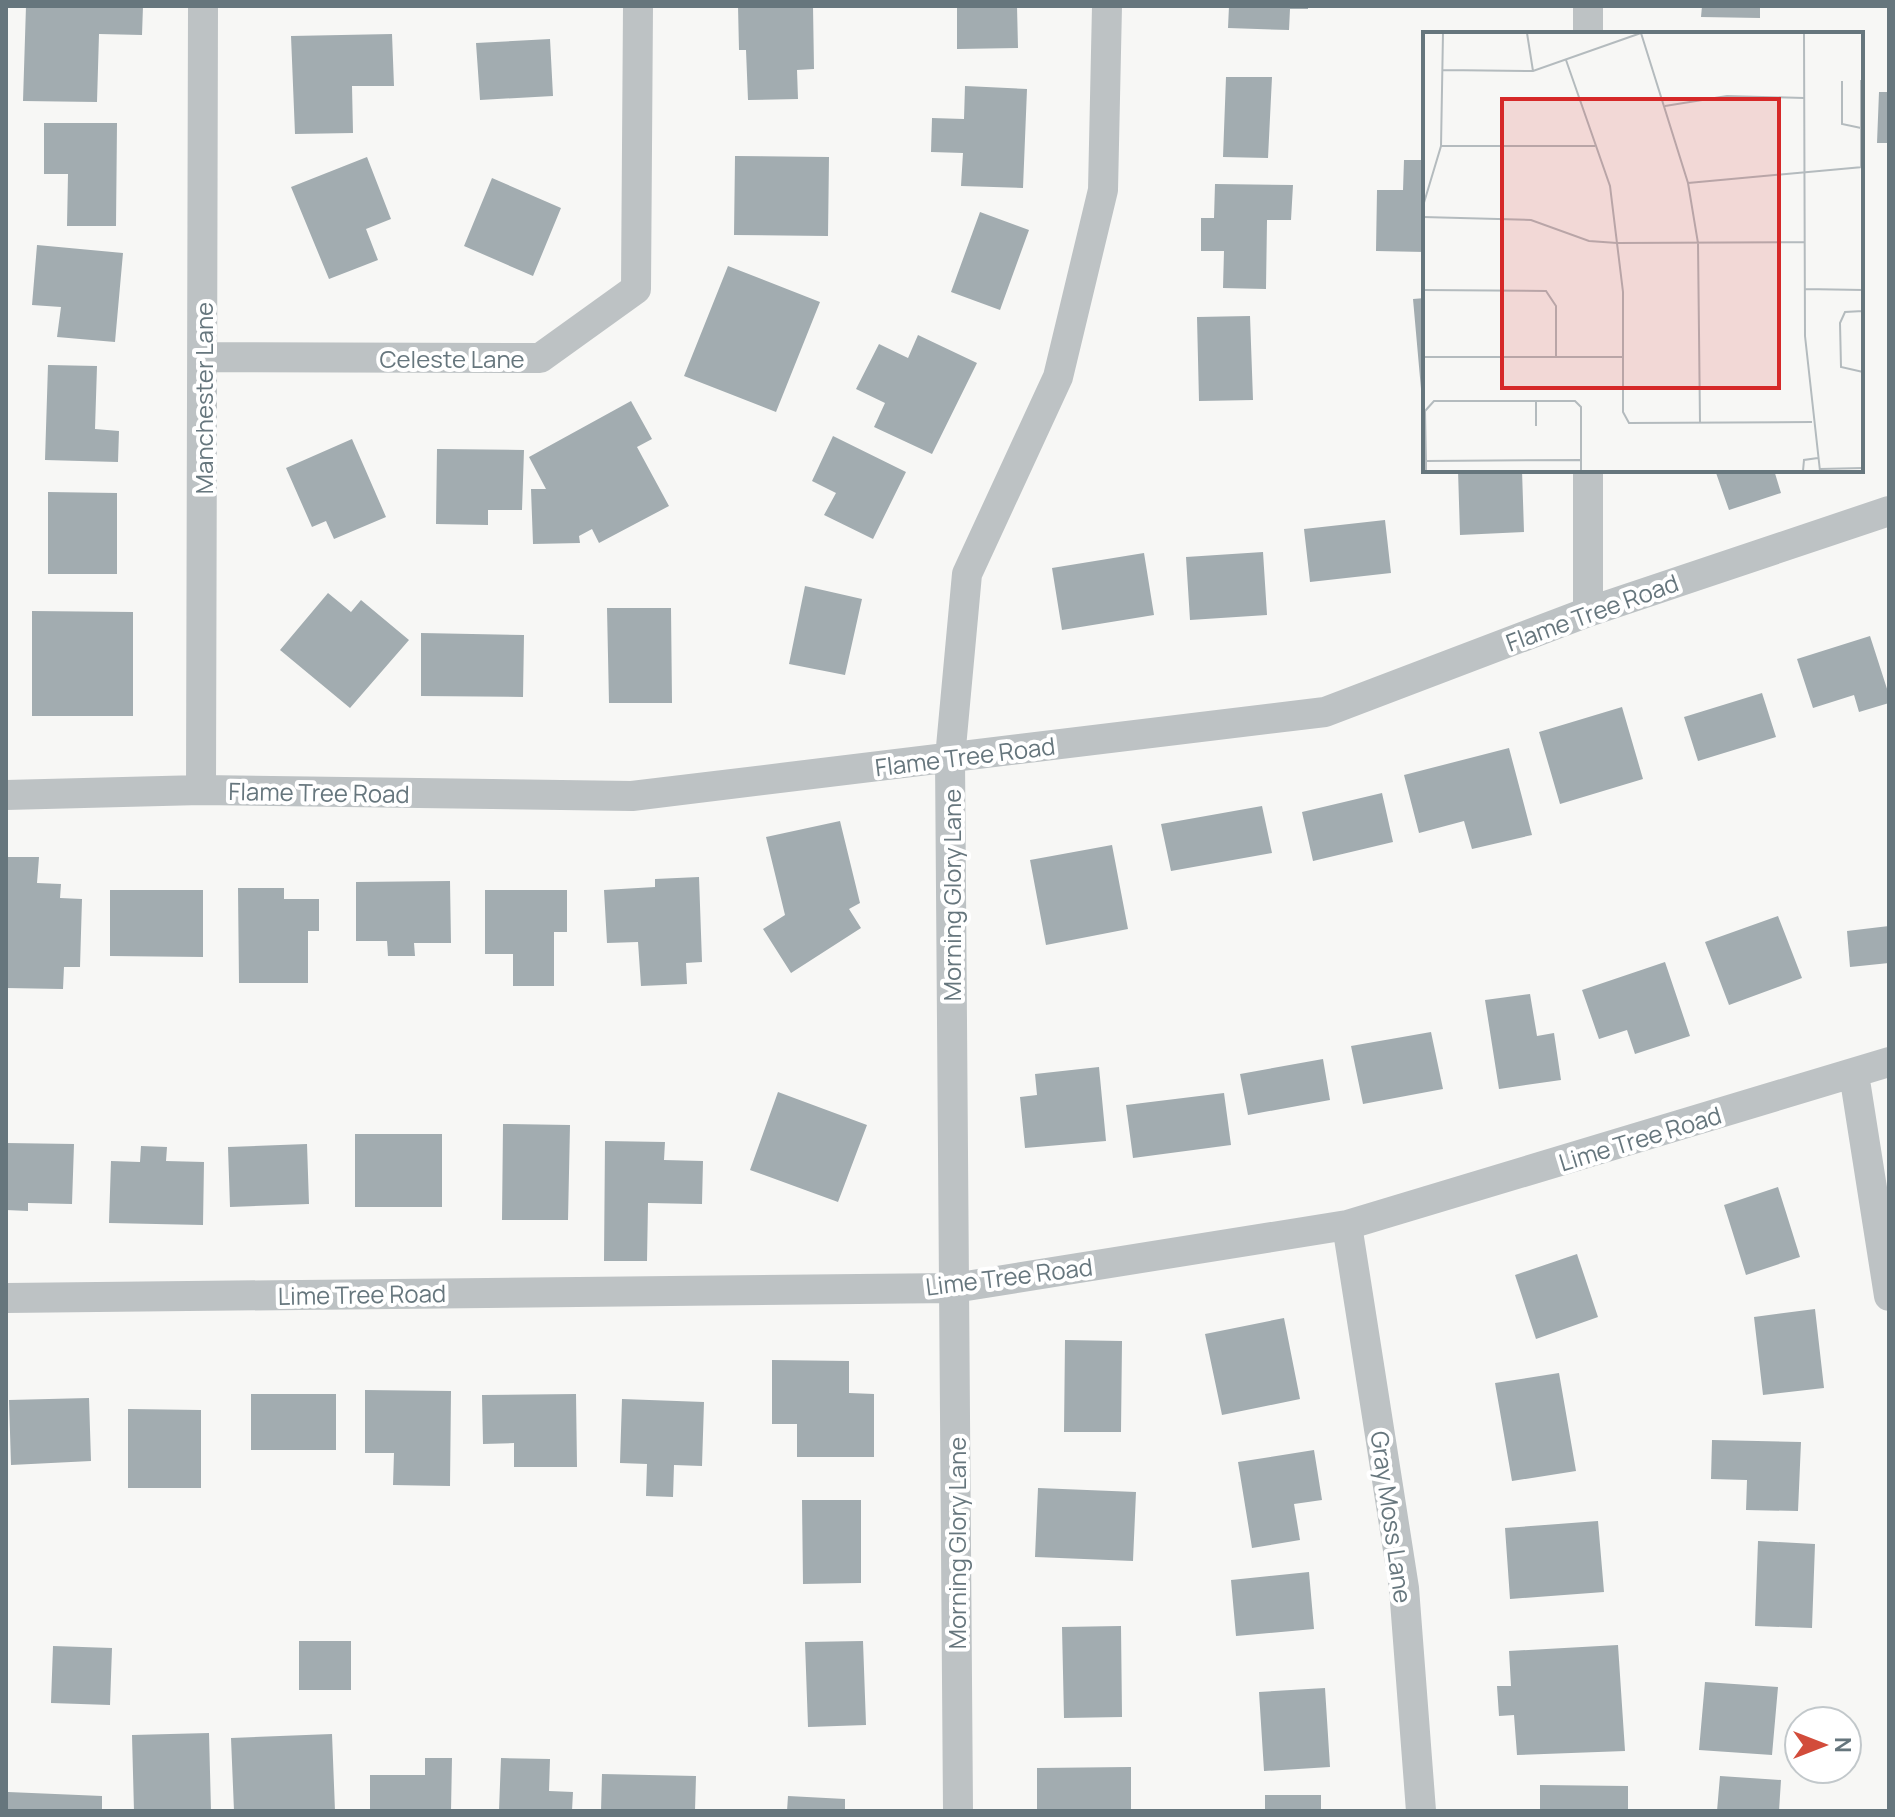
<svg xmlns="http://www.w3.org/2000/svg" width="1895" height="1817" viewBox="0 0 1895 1817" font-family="Manrope,sans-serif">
<rect width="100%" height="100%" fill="#f7f7f5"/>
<path fill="#a2acb0" d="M26,6h117l-1,29 -43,-1 -2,68 -74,-1z
M738,6h75l1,63 -17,1 1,29 -50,1 -2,-50h-7z
M957,6h60l1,42 -61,1z
M1229,6h79v3h-18l-1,21 -61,-2z
M1702,6h58v12l-59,-1z
M392,34l2,52h-42l1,47 -58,1 -4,-98z
M550,39l3,57 -73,4 -4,-57z
M1226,77h46l-4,81 -45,-1z
M965,86l62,3 -4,99 -62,-2 2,-33 -32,-1 1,-34 32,1z
M1879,92h10v51h-12z
M44,123h73l-1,103h-49l1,-52h-24z
M735,156l94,1 -1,79 -94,-1z
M367,157l24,62 -25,10 12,31 -49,19 -38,-92z
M1404,160h21v92l-49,-1 1,-61h26z
M492,178l69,30 -28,68 -69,-30z
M1215,184l78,1 -2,35h-24l-1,69 -43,-1 1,-37h-23v-33h13z
M980,212l49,18 -29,80 -49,-18z
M37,245l86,8 -8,89 -58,-5 4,-30 -29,-2z
M728,266l92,36 -44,110 -92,-36z
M1425,298v90l-4,1 -8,-90z
M1250,316l3,84 -54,1 -2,-84z
M918,335l59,28 -45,91 -58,-27 11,-24 -29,-14 23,-45 29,14z
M48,365l49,1 -2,63 24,2 -1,31 -73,-2z
M631,401l21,38 -15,8 32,59 -70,37 -7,-14 -13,7 1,7 -47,1 -2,-55h15l-17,-32z
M833,436l73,36 -33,67 -49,-24 12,-22 -24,-12z
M352,439l34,78 -52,22 -8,-18 -14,6 -26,-59z
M437,449l87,1 -2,60h-34v15l-52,-1z
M1458,470h64l2,62 -64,3z
M1715,470h59l7,23 -52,17z
M48,492l69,1v81h-69z
M1385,520l6,53 -81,9 -6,-53z
M1263,552l4,63 -77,5 -4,-63z
M1144,553l10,62 -92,15 -10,-62z
M805,586l57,13 -17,76 -56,-11z
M328,593l23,19 10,-12 48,40 -59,68 -70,-58z
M607,608h64l1,95h-63z
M32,611l101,1v104h-101z
M421,633l103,2 -1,62 -102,-1z
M1870,636l19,59v8l-30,9 -5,-17 -41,13 -16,-49z
M1762,693l14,44 -78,24 -14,-44z
M1622,707l21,72 -83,25 -21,-72z
M1509,748l23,87 -60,14 -8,-28 -45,12 -15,-58z
M1382,793l11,49 -80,19 -11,-49z
M1262,806l10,47 -101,18 -10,-47z
M840,821l20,82 -11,6 12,19 -70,45 -28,-44 22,-14 -19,-78z
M1112,845l16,84 -82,16 -16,-85z
M6,857h33l-2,26 24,1 -1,14 22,1 -2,68h-16l-1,22 -57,-1z
M699,877l3,85 -16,1 1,21 -46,2 -3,-44 -31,1 -3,-53 51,-3v-8z
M450,881l1,62h-37l1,13h-27l-1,-15h-31v-59z
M238,888h46v11h35v32h-11v52h-69z
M110,890h93v67l-93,-1z
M485,890h82v42h-13v54h-41v-32h-28z
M1778,916l24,62 -73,27 -24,-63z
M1889,926v37l-39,4 -3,-36z
M1665,962l25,74 -55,18 -8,-24 -28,9 -17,-49z
M1530,994l7,42 17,-3 7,47 -62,9 -14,-89z
M1431,1032l12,57 -80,15 -12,-58z
M1323,1059l7,41 -82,15 -8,-41z
M1099,1067l7,74 -81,7 -5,-51 17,-2 -2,-21z
M778,1092l89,33 -29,77 -88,-32z
M1224,1093l7,52 -98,13 -7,-53z
M503,1124l67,1 -2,95h-66z
M355,1134h87v73h-87z
M605,1141l60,1 -1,18 39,1 -1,43 -54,-1 -1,58h-43z
M6,1143l68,1 -2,60 -44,-1v8l-22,-1z
M307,1144l2,60 -79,3 -2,-60z
M141,1146l26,1 -1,14 38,1 -1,63 -94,-2 2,-62 29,1z
M1778,1187l22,70 -54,18 -22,-70z
M1577,1254l21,63 -62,22 -21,-64z
M1815,1309l9,79 -61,7 -9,-78z
M1284,1318l16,81 -78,16 -17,-81z
M1065,1340l57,1 -1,91h-57z
M772,1360l77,1v32l25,1v63h-77v-33h-25z
M1559,1373l17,98 -64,10 -17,-98z
M365,1390l86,1 -1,95 -57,-1 1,-32h-29z
M251,1394h85v56h-85z
M576,1394l1,73h-63v-24l-31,1 -1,-49z
M89,1398l2,63 -80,4 -2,-65z
M622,1399l82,3 -2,64 -28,-1 -1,32 -27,-1 1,-32 -27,-1z
M128,1409l73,1v78h-73z
M1712,1440l89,2 -3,69 -52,-1 1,-30 -36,-1z
M1314,1450l8,50 -28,4 6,36 -48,8 -14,-86z
M1038,1488l98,4 -3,69 -98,-4z
M802,1500h59v83l-58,1z
M1598,1521l6,71 -94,7 -5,-71z
M1758,1541l57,3 -3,84 -57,-2z
M1309,1572l5,57 -78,7 -5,-56z
M1121,1626l1,91 -58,1 -2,-91z
M299,1641h52v49h-52z
M863,1641l3,84 -58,2 -3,-85z
M1618,1645l7,106 -108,4 -3,-40 -15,1 -2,-30h14l-2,-35z
M53,1646l59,2 -2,57 -59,-2z
M1705,1682l73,5 -6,68 -73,-5z
M1325,1688l5,79 -66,4 -5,-79z
M209,1733l2,78h-77l-2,-76z
M332,1734l3,77h-101l-3,-73z
M425,1758h27l-1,53h-81v-36h55z
M501,1758l49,1 -1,32 24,1 -1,19h-73z
M1131,1767v44h-94v-43z
M602,1774l94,2 -1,35h-94z
M1720,1776l61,4 -2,31h-62z
M1540,1785l88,1v25h-88z
M8,1792l94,4v15h-95z
M1265,1795h56v16h-56z
M788,1796l57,3v12h-58z"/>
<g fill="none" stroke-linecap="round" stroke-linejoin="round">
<path stroke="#bdc2c4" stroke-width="30" d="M1588,34v-28
M203,357l337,1 96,-69 2,-283
M1588,612v-142
M201,790l2,-784
M6,795l195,-5 431,6 693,-84 263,-100 301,-101
M1854,1074l35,222
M1347,1225l57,363 17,223
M6,1298l948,-10 393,-63 542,-163
M958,1811l-8,-1053 17,-184 91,-197 45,-187 4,-184"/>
</g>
<g text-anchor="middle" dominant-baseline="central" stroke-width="8" stroke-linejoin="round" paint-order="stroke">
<g font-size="24" fill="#66767d" stroke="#fff">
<text x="452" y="358">Celeste Lane</text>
<text transform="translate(203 398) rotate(-90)">Manchester Lane</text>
<text transform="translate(1592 612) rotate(-20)">Flame Tree Road</text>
<text transform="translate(965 756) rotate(-7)">Flame Tree Road</text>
<text transform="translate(319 792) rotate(1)">Flame Tree Road</text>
<text transform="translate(951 895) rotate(-90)">Morning Glory Lane</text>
<text transform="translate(1640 1138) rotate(-17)">Lime Tree Road</text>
<text transform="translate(1009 1276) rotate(-7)">Lime Tree Road</text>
<text transform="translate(362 1294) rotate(-1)">Lime Tree Road</text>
<text transform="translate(1392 1517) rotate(82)">Gray Moss Lane</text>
<text transform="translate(956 1543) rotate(-90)">Morning Glory Lane</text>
</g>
</g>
<g transform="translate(1423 32)">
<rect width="440" height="440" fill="#f7f7f5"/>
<path fill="none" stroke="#b4bbbe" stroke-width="2" d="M104,1l6,38M218,1l47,150 10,60 2,180M381,1l1,303 15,135M143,28l44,126 13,106v120l6,11 183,-1M20,38l90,1 108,-38M438,48v87M419,49v43l19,4M242,74l62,-10 77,2M18,114h154M265,151l175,-16M0,174l18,-60 2,-113M0,185l108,3 58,21 28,2 188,-1M381,257l59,1M0,258l123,1 10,15v51M440,258v112M440,279l-18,1 -5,11 1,44 22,5M0,325h199M113,369v25M3,429l-1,-50 9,-10h141l6,6v53M397,437l43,-1M3,439v-10l155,-1v11M380,439l1,-11 14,-2"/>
<path fill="#d62828" fill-opacity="0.15" stroke="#d62828" stroke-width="4" d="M79,67h277v289h-277z"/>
<rect width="440" height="440" fill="none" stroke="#66767d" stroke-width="4"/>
</g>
<rect width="1895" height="1817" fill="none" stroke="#66767d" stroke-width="16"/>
<g transform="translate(1823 1745) rotate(90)"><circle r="38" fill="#ffffff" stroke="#c2c8cb" stroke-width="2"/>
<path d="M0-6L14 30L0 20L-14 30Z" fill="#d24c3b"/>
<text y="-12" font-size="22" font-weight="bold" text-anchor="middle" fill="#66767d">N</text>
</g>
</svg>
